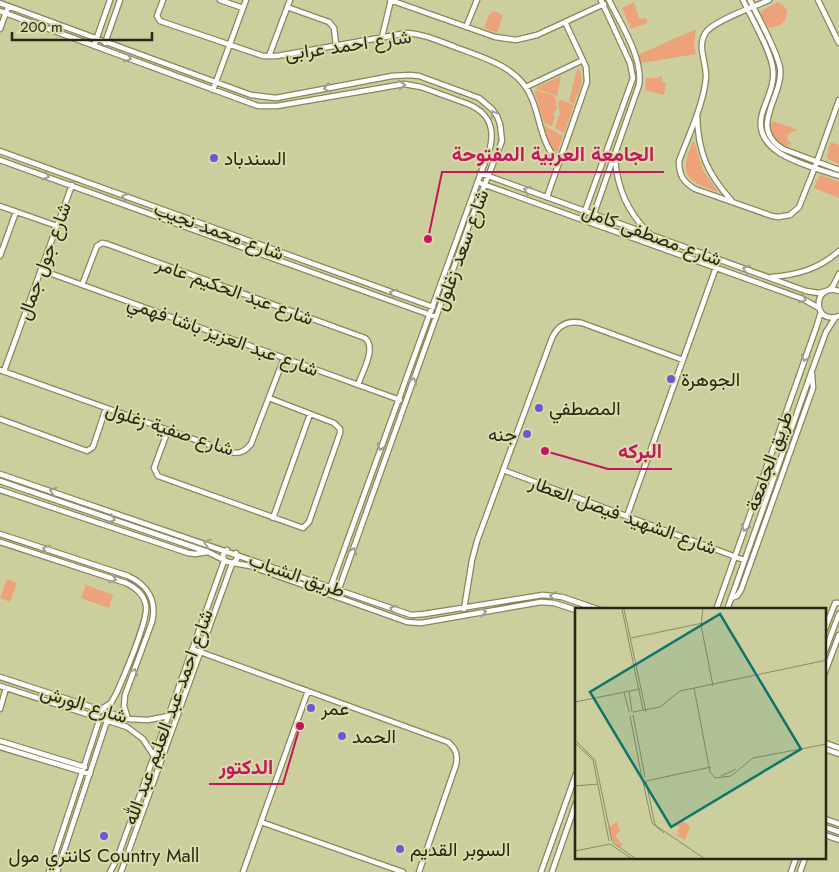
<svg xmlns="http://www.w3.org/2000/svg" width="839" height="872" viewBox="0 0 839 872" font-family="Jost,Vazirmatn,sans-serif">
<rect width="100%" height="100%" fill="#cdce9d"/>
<path fill="#eea279" d="M634,2l5,17 7,-1 1,5 -16,6 -9,-21z
M777,2l6,3 4,6c-1,13 -6,15 -19,17l-8,-16z
M493,11l10,4 -6,18 -13,-5 5,-13z
M696,29l-2,14 2,11 -55,9 -3,-8z
M577,69h2c6,11 0,23 -5,35l-5,-3z
M561,76l-4,20 -20,-7v-2z
M660,76h2v6l4,1 -2,12 -19,-5 1,-12h12z
M536,90l19,6 2,13 -4,5 2,3 -3,9 -8,-3 -9,-29z
M561,100l13,5 -10,28 -9,-5 3,-11 2,-2 -2,-13z
M773,121l25,9c-6,3 -11,1 -11,10l4,3 -1,3 -3,-1 -3,4 -13,-14 -2,-11h2z
M544,125l19,11 -6,17c-9,-6 -10,-18 -13,-28z
M693,141l1,1 9,28 15,22c-33,-11 -39,-18 -25,-51z
M830,142l9,3v20l-12,-7z
M821,175l18,7v16l-25,-10 4,-10z
M7,579l10,4 -7,19 -10,-4z
M86,585l27,10 -4,13 -28,-10z"/>
<g fill="none" stroke-linecap="round" stroke-linejoin="round">
<defs>
<path id="minor" d="M163,0l-6,16 3,5 103,35h14l130,-23c17,1 32,8 48,14 29,11 65,20 77,52 9,22 9,46 27,63
M220,0l23,8
M390,0l105,37 21,3 21,-5 67,-31
M743,0c8,17 29,53 30,70 2,15 -7,30 -11,44 -11,41 49,52 77,62
M750,0c8,18 27,50 30,68 4,29 -33,59 3,81l56,21
M769,0c-15,7 -53,20 -62,31 -11,13 -1,30 -1,45 -1,25 -18,61 -27,85 0,14 4,21 16,28l77,27 6,1 12,-2 9,-8 16,-40 24,-67
M818,0l21,43
M0,3l251,92 25,3 116,-22 18,-1 9,1 60,22 13,11 5,7 3,8 2,17 -32,81 -134,375
M287,7l42,15 5,6 2,17
M0,11l258,95h19l127,-22 17,3 47,17c20,8 27,24 22,44l-162,446
M466,27l11,-27
M0,29l8,-22
M382,37l9,-37
M105,43l15,-43
M94,46l16,-46
M269,56l21,-56
M526,87l57,-27
M213,90l33,-90
M697,115c1,37 10,58 34,85
M0,151l433,156
M615,158c2,30 13,55 34,75
M0,160l436,157
M480,173l326,118 13,2 7,-2
M477,182l326,117 16,9
M547,197l40,-115 -1,-15 -21,-45
M0,206l57,20
M582,219l51,-141 -3,-15 -29,-63
M591,222l48,-137c4,-28 -18,-60 -30,-85
M0,256l16,-44
M41,270l359,130
M772,277c25,-2 47,-8 67,-26
M82,285l15,-39 5,-3 5,1 258,94c12,10 -3,34 -7,47
M829,290l4,-4 6,-12
M839,291c-27,-9 -27,35 0,25
M0,370l227,81c10,4 17,2 24,-7l33,-86
M4,371l68,-186
M0,419l87,32 6,-4 13,-39
M168,430l-14,38 4,8 145,52 6,-6 31,-89v-4l-6,-6 -65,-25
M503,470l241,90
M0,474l411,141 13,-1 119,-19 19,2 38,13
M0,481l208,71 20,10 22,4 157,56 14,1 120,-21 13,1 22,7
M0,490l188,63 7,1 13,-2
M627,516l92,-257
M273,518l37,-104
M0,534l128,42c20,9 29,25 24,46l-27,73 -1,11 4,13
M0,542l126,41c10,5 18,11 20,23 2,14 -22,70 -29,86l-6,11 -11,7
M731,598l6,-2 4,-6 72,-202 -1,-14
M464,609l8,-49 5,-19 75,-203c6,-13 16,-18 30,-15l101,37
M716,610l100,-282 5,-16
M727,610l87,-245 12,-33 9,-14
M825,629l10,-26h4
M192,649l256,93c8,7 10,13 8,23l-37,107
M825,651l14,-37
M825,672l14,-37
M0,677l128,42 20,1 20,-4
M0,686l127,41 16,12 11,17
M0,709l6,-21
M0,741l85,26
M825,743l14,5
M0,747l90,27
M825,749l14,5
M825,819l14,5
M261,822l142,50
M825,827l14,5
M825,835l14,5
M49,872l51,-154
M57,872l50,-151
M110,872l7,-13 107,-298 -1,-6 4,-5
M121,872l111,-308 5,-5 -1,-6
M243,872l65,-181
M541,872l35,-98
M552,872l24,-69
M791,872l5,-14
M800,872l5,-14"/>
</defs>
<use href="#minor" stroke="#868758" stroke-width="7"/>
<use href="#minor" stroke="#fff" stroke-width="4.5"/>
</g>
<defs><path id="oneway-chevron" d="M-2-3.5L2.5 0L-2 3.5" fill="none" stroke-width="1.6" stroke-linecap="round" stroke-linejoin="round" transform="scale(1.25)"/></defs>
<g stroke="#9e9e95">
<use href="#oneway-chevron" transform="translate(128 58) rotate(21)"/>
<use href="#oneway-chevron" transform="translate(402 85) rotate(-2)"/>
<use href="#oneway-chevron" transform="translate(327 88) rotate(169)"/>
<use href="#oneway-chevron" transform="translate(494 114) rotate(-122)"/>
<use href="#oneway-chevron" transform="translate(46 176) rotate(20)"/>
<use href="#oneway-chevron" transform="translate(527 190) rotate(-160)"/>
<use href="#oneway-chevron" transform="translate(125 197) rotate(-160)"/>
<use href="#oneway-chevron" transform="translate(746 269) rotate(-160)"/>
<use href="#oneway-chevron" transform="translate(393 293) rotate(-161)"/>
<use href="#oneway-chevron" transform="translate(803 299) rotate(22)"/>
<use href="#oneway-chevron" transform="translate(805 358) rotate(110)"/>
<use href="#oneway-chevron" transform="translate(413 381) rotate(-70)"/>
<use href="#oneway-chevron" transform="translate(381 447) rotate(110)"/>
<use href="#oneway-chevron" transform="translate(53 491) rotate(-161)"/>
<use href="#oneway-chevron" transform="translate(112 519) rotate(19)"/>
<use href="#oneway-chevron" transform="translate(745 528) rotate(110)"/>
<use href="#oneway-chevron" transform="translate(207 543) rotate(-161)"/>
<use href="#oneway-chevron" transform="translate(46 549) rotate(-161)"/>
<use href="#oneway-chevron" transform="translate(353 551) rotate(-70)"/>
<use href="#oneway-chevron" transform="translate(113 579) rotate(18)"/>
<use href="#oneway-chevron" transform="translate(553 596) rotate(-175)"/>
<use href="#oneway-chevron" transform="translate(393 609) rotate(-161)"/>
<use href="#oneway-chevron" transform="translate(483 612) rotate(-10)"/>
<use href="#oneway-chevron" transform="translate(134 672) rotate(-69)"/>
</g>
<g fill="#7057d0" stroke="#dadbaa" stroke-width="2">
<circle cx="214" cy="158" r="5"/>
<circle cx="671" cy="379" r="5"/>
<circle cx="539" cy="408" r="5"/>
<circle cx="527" cy="434" r="5"/>
<circle cx="311" cy="708" r="5"/>
<circle cx="342" cy="736" r="5"/>
<circle cx="104" cy="836" r="5"/>
<circle cx="400" cy="849" r="5"/>
</g>
<g text-anchor="middle" dominant-baseline="central" stroke-width="4" stroke-linejoin="round" paint-order="stroke">
<g font-size="19" fill="#272714" stroke="#dadbaa">
<text transform="translate(348 45) rotate(-8)">شارع احمد عرابى</text>
<text transform="translate(219 231) rotate(20)">شارع محمد نجيب</text>
<text transform="translate(652 235) rotate(20)">شارع مصطفى كامل</text>
<text transform="translate(461 250) rotate(-70)">شارع سعد زغلول</text>
<text transform="translate(44 261) rotate(-70)">شارع جول جمال</text>
<text transform="translate(235 291) rotate(20)">شارع عبد الحكيم عامر</text>
<text transform="translate(223 336) rotate(20)">شارع عبد العزيز باشا فهمي</text>
<text transform="translate(170 429) rotate(18)">شارع صفية زغلول</text>
<text transform="translate(769 461) rotate(-70)">طريق الجامعة</text>
<text transform="translate(623 515) rotate(20)">شارع الشهيد فيصل العطار</text>
<text transform="translate(297 575) rotate(19)">طريق الشباب</text>
<text transform="translate(84 704) rotate(17)">شارع الورش</text>
<text transform="translate(168 717) rotate(-70)">شارع احمد عبد العليم عبد الله</text>
</g>
<g font-size="19" fill="#272714" stroke="#dadbaa" text-anchor="start">
<text x="224" y="158">السندباد</text>
<text x="681" y="379">الجوهرة</text>
<text x="549" y="408">المصطفي</text>
<text x="517" y="434" text-anchor="end">جنه</text>
<text x="321" y="708">عمر</text>
<text x="352" y="736">الحمد</text>
<text x="410" y="849">السوبر القديم</text>
<text x="104" y="855" text-anchor="middle">كانتري مول Country Mall</text>
</g>
</g>
<g transform="translate(575 608)">
<rect width="251" height="251" fill="#cdce9d"/>
<path d="M108,213l7,5 -5,14 -11,-6 7,1 -4,-4 4,-4 -5,-1zM42,214l3,9 -5,5 8,9 -3,2 -7,-6 -4,-14z" fill="#eea279"/>
<path fill="none" stroke="#8b8b66" stroke-width="1" d="M47,1l21,101M49,1l22,103M128,1l-2,16 12,61M56,30l72,-15M119,80l16,84 5,6 16,-2 22,-18 74,-14M54,83l3,21M49,84l5,20M0,94l65,-13M58,104l27,-5 20,-16 147,-31M58,107l12,62M55,108l12,62M0,132l20,20 17,81M0,135l18,17 16,81M146,168l15,-7M71,173l9,44 50,34M71,173l65,-14M68,174l9,41 12,10M0,178l23,-2M37,234l24,17M35,236l22,15M0,243l35,-7"/>
<path fill="#0f766e" fill-opacity="0.15" stroke="#0f766e" stroke-width="2.5" d="M145,6l81,135 -130,78 -81,-135z"/>
<rect width="251" height="251" fill="none" stroke="#272714" stroke-width="2.5"/>
</g>
<path fill="none" stroke="#c2185b" stroke-width="2" d="M428 239L442 172H664M545 451L608 469H672M300 726L283 784H209"/>
<g fill="#c2185b" stroke="#dadbaa" stroke-width="2">
<circle cx="428" cy="239" r="5"/>
<circle cx="545" cy="451" r="5"/>
<circle cx="300" cy="726" r="5"/>
</g>
<g font-size="20" text-anchor="middle" font-weight="bold" fill="#c2185b" stroke="#dadbaa" stroke-width="4" stroke-linejoin="round" paint-order="stroke">
<text x="553" y="161">الجامعة العربية المفتوحة</text>
<text x="640" y="458">البركه</text>
<text x="246" y="774">الدكتور</text>
</g>
<path d="M12 32v8h140v-8" fill="none" stroke="#272714" stroke-width="2.5"/>
<text x="20" y="32" font-size="15" fill="#272714" stroke="#dadbaa" stroke-width="4" paint-order="stroke">200 m</text>
</svg>
